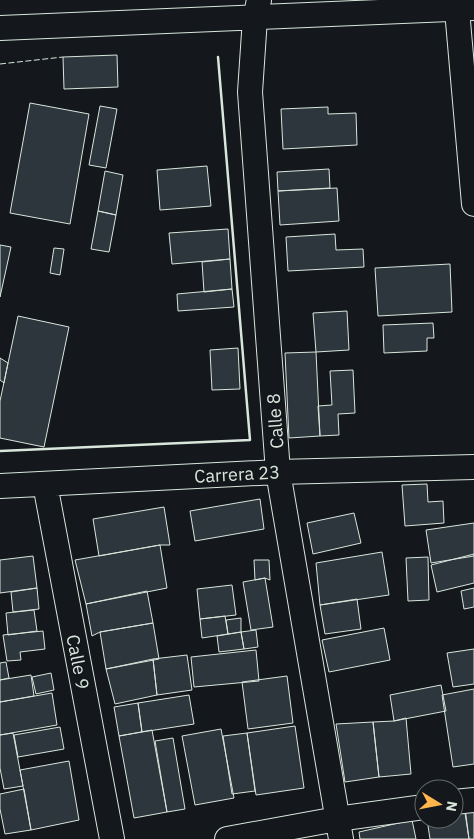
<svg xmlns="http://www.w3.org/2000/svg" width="474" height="839" viewBox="0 0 474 839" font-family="'IBM Plex Sans',sans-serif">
<rect width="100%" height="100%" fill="#14181c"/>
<path fill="#2c363c" stroke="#d8e6dc" d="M117,55l1,32 -54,2 -1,-32z
M30,103l59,11 -19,110 -60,-11z
M100,106l17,3 -11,59 -17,-3z
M328,107v7l28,-1 1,32 -74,4 -2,-40z
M207,166l4,40 -51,4 -3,-40z
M329,169l1,19 -52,3 -1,-19z
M105,171l18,4 -7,40 -18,-4z
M337,188l2,33 -59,4 -2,-34z
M98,211l18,4 -7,37 -18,-3z
M228,229l2,30 -58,5 -3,-31z
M335,234l1,16 27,-1 1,18 -76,4 -2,-34z
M0,245l11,2 -11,50z
M54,248l10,1 -4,26 -10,-2z
M230,259l2,30 -28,3 -2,-30z
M450,264l2,48 -74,4 -3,-48z
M232,289l2,18 -56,4 -1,-17z
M347,311l2,39 -33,2 -3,-39z
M18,316l51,11 -25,120 -44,-9v-37z
M433,323l1,15h-7v13l-43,2 -1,-28z
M238,348l2,41 -28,1 -2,-40z
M316,352l4,84 -31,2 -4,-85z
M0,358l8,5 -4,20 -4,-3z
M353,370l2,43 -17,1 1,21 -19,1 -2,-30 14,-1 -2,-34z
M427,484l1,18 15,-1 1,22 -39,3 -3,-41z
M260,499l4,30 -69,12 -5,-30z
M164,507l6,38h-10l-61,11 -6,-37z
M354,513l7,30 -48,11 -6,-31z
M474,523v33l-43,7 -5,-33z
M160,545l7,43 -81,16 -11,-44z
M382,552l7,43 -69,10 -4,-42z
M474,554v29l-37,9 -6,-27z
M33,556l4,32 -37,5v-33z
M428,557l1,43 -21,1 -2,-43z
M254,560h15l1,20 -5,-2 -10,2z
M265,578l8,49 -22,3 -8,-48z
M232,585l4,30 -36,4 -3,-30z
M37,588l2,21 -26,3 -2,-20z
M474,588v19l-10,2 -3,-18z
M147,591l6,32 -53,9 -8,4 -6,-32z
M357,599l4,30 -36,5 -5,-29z
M34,610l3,21 -29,4 -2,-22z
M225,616l3,18 -26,4 -2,-19z
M241,618v14l-13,2 -2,-14z
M153,623l6,36 -53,10 -6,-37z
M384,628l6,32 -61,12 -7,-32z
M256,630l2,17 -14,2 -3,-17z
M43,631l2,18 -25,3 1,8 -14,1 -4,-26z
M241,632l3,17 -25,3 -2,-16z
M474,649v35l-21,3 -6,-34z
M256,650l3,31 -65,6 -3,-30z
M187,655l5,35 -35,5 -4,-36z
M153,659l4,36 -42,9 -9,-35z
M6,662l3,16 -9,2v-17z
M51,673l3,17 -18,4 -4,-17z
M31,675l3,21 -34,6v-22z
M287,676l6,47 -45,6 -6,-47z
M441,685l5,26 -52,10 -4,-26z
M474,689v75l-21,3 -11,-72z
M52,693l5,32 -57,10v-33z
M189,695l5,29 -52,8 -4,-29z
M138,703l4,29 -23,4 -5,-29z
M406,718l5,56 -32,3 -6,-55 21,-1z
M373,722l6,55 -34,5 -9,-58z
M295,726l9,62 -48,7 -9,-62z
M60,727l4,22 -46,8 -4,-22z
M221,729l13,69 -39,7 -13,-69z
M152,730l15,82 -33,6 -15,-82z
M13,733l10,53 -19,3 -4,-21v-33z
M247,733l8,58 -23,3 -9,-58z
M173,738l12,71 -18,3 -12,-71z
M69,761l10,59 -48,10 -11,-60z
M24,789l7,41 -26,4 -5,-25v-15z
M465,808l4,31h-39l-3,-20h27v-10z
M474,810v29h-5l-4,-26z
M412,820l4,19h-56l-1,-7z"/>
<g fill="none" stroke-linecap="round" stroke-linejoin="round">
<defs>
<path id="street" d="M259,0l-4,18 -5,74 28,380 63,367
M457,10l17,194
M0,28l474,-20
M45,484l67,355
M0,486l278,-14 196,-5
M454,802l20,-2
M227,839l110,-20 87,-12"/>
</defs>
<use href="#street" stroke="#d8e6dc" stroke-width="26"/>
<use href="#street" stroke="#14181c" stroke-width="24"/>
<path stroke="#d8e6dc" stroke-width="1" stroke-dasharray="6 2.5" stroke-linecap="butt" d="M0,64l63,-7"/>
<path stroke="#d8e6dc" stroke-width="2.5" d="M0,451l250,-11 -32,-383"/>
</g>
<g text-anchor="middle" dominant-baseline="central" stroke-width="4" stroke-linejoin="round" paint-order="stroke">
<g font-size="18" fill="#d8e6dc" stroke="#14181c">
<text transform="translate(275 421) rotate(-94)">Calle 8</text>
<text transform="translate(237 474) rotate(-3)">Carrera 23</text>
<text transform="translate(78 662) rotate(79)">Calle 9</text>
</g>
</g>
<g transform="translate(439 804) rotate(100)"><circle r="24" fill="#14181c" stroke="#626a69"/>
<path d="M0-4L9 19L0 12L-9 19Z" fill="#ffb74d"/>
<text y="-8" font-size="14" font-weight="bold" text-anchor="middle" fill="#d8e6dc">N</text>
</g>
</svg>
